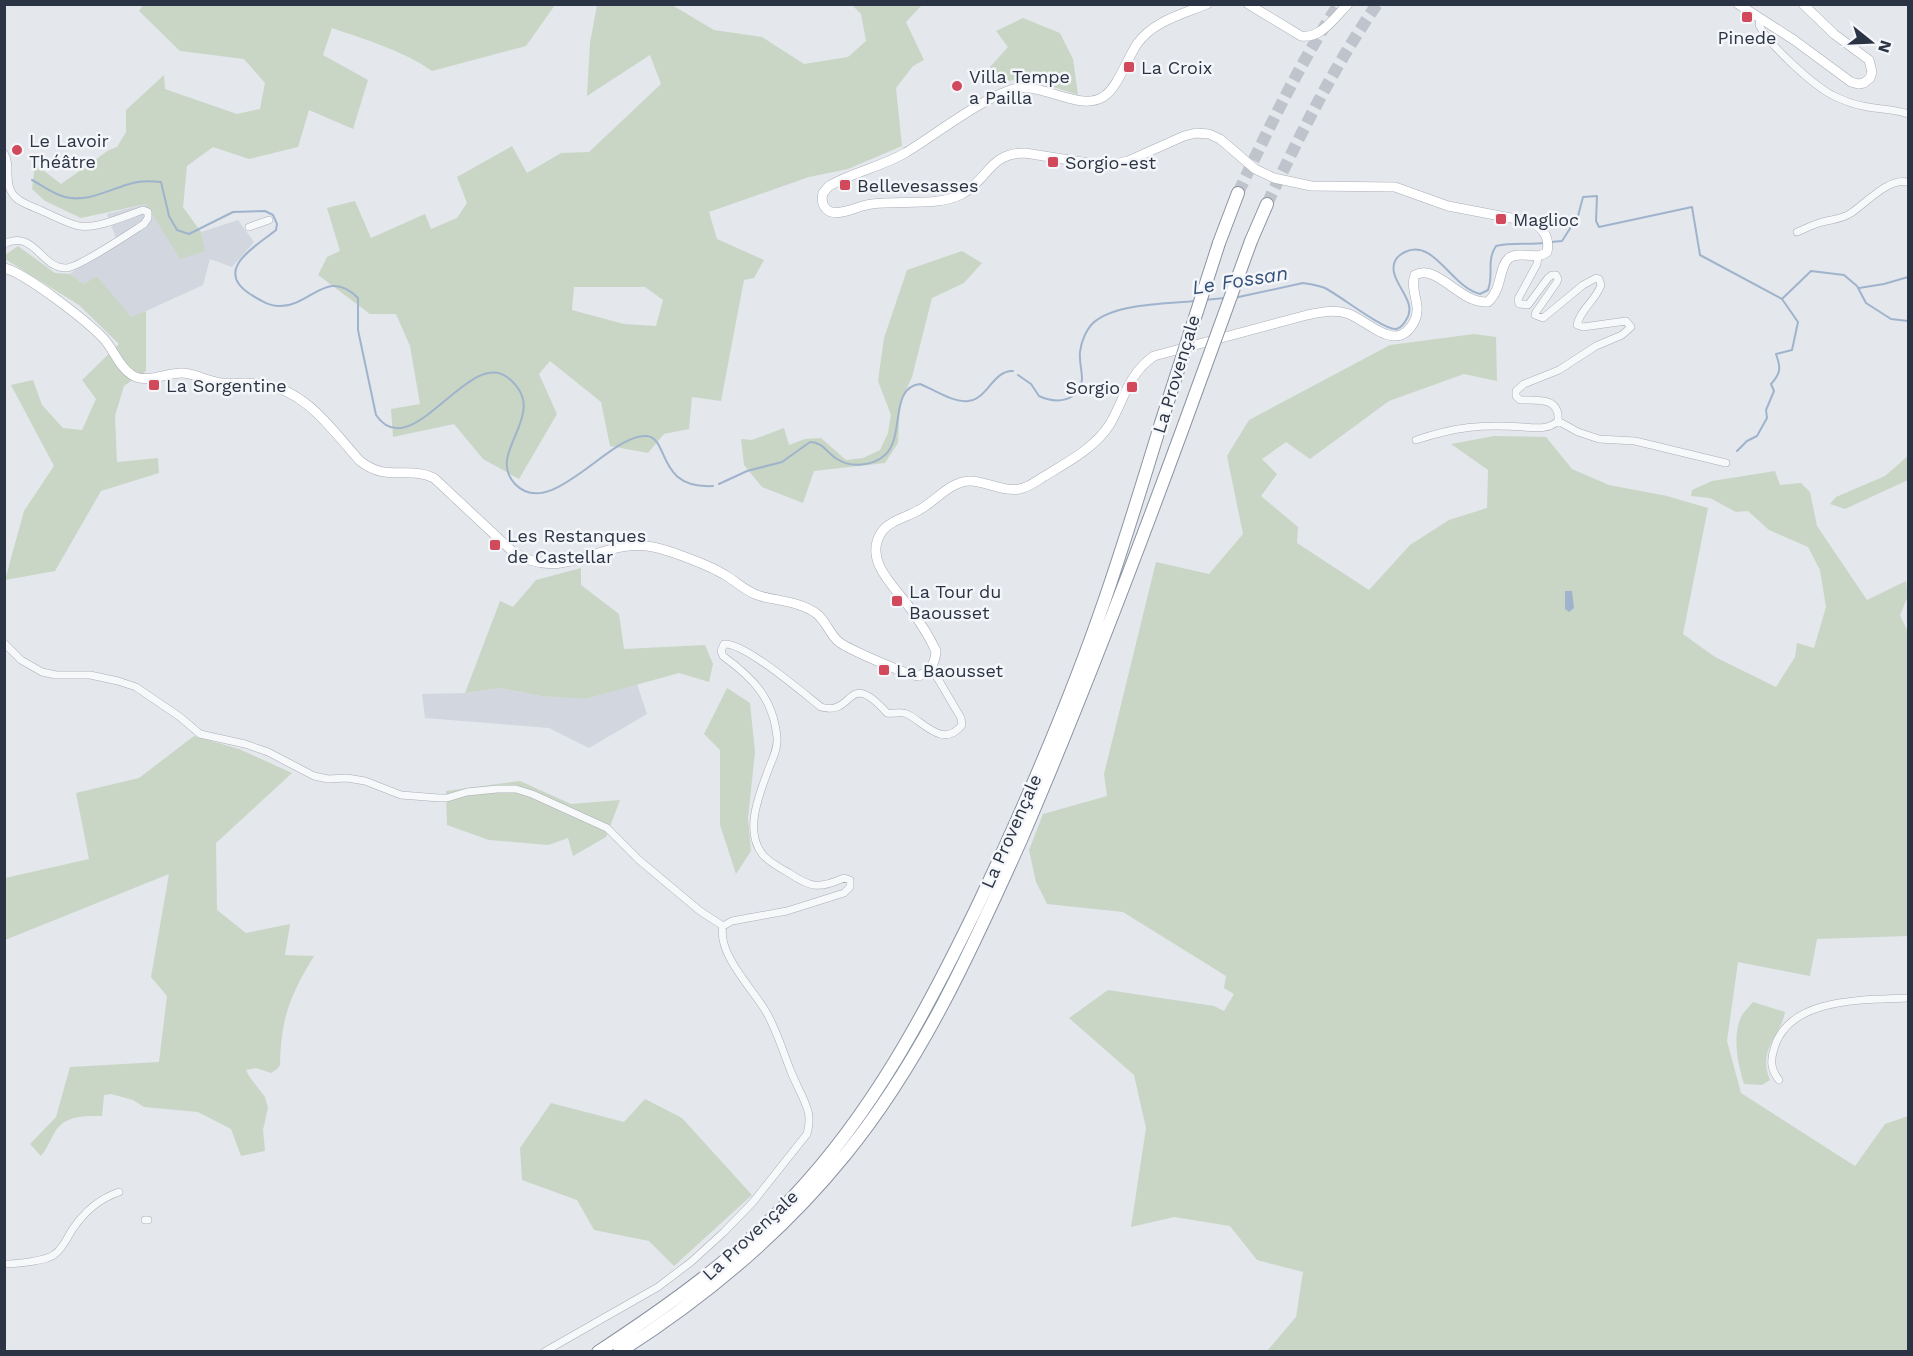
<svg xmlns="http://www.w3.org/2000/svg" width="1913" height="1356" viewBox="0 0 1913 1356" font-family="'Work Sans',sans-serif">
<rect width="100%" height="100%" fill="#e4e7ec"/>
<path fill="#d2d6de" d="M146,204l58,47 -3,-19 37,-12 16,22 -22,25 -22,-8 -7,26 -72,33 -34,-42 -14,8 -13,-10 46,-36 -9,-24z
M637,684l10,30 -58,34 -40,-20 -124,-10 -3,-24 43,-1 35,-5 41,8 44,3z"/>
<path fill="#c9d6c5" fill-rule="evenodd" d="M143,5h412l-29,41 -94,25c-30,-21 -66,-31 -100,-43l-9,27 45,25 -15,49 -44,-19 -11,37 -49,12 -36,-12 -26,19 -4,41 18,25 4,19 -25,8 -34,-55 -65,14 -36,-17 -13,-12 3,-25 26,20 48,-34 8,-3 9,-15v-22l38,-35 1,14 72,25 23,-5 5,-26 -21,-24 -64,-8 -41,-40z
M597,5h75l42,25 48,7 42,27 44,-7 18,-16 -5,-27 -9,-9h70l-16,17 18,38 -11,6 -17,22 6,58 -54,23 -39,8 -100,35 8,27 47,21 -10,18 -10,2 -23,121 -29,-4 -3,32 -25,5 -16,19 -38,-7 -9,-44 -51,-41 -11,13 18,40 -38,65 -36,-20 -29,-35 -61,13 -2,-28 29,-5 -10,-58 -14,-32h-26l-52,-39 9,-18 13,-6 -13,-43 28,-7 16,37 54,-24 6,15 26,-11 10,-15 -10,-26 55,-31 15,27 34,-20 28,-1 72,-68 -11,-29 -63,41 3,-53zM574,287h71l18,13 -7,26 -32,-2 -52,-14z
M1023,18l37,15 13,26 5,36 -55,-18 -27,8 -6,-18 18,-20 -12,-16z
M18,246l37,27 15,1 13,10 14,-8 34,41 15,-6v60l-22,15 -9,30 2,46 41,-4 1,15 -58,18 -46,80 -50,9 19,-69 30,-45 -43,-81 22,-5 9,25 21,23 19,2 14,-31 -14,-19 37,-36 -40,-39 -74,-46v-4z
M962,251l20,12 -18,20 -32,15 -20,79 -12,26 -2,40 -13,20 -71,8 -11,32 -41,-16 -18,-22 -3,-26 11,1 32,-12 5,17 16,-6 16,-1 25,22 17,-2 17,-8 8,-17 3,-18 -13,-34 6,-43 23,-68z
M1474,334l22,3 1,44 -33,-7 -75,27 -79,58 -24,-17 -24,17 15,15 -16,22 37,31 -1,16 72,47 41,-45 39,-25 38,-12 1,-38 -37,-26 43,-8 52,1 26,32 37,16 58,11 41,12 -25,126 32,23 61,30 19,-30 2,-14 17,5 12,-41 -6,-37 -12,-23 -39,-17 -21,-19 -12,1 -26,-14 -19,-2 1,-6 20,-9 63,-10 5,14 21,-2 9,9 7,34 50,74 39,-19 2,15 -8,19 8,17v304l-91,3 -7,37 -72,-14 -11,79 14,52 114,73 30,-42 23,-8v235h-641l29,-34 7,-45 -46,-12 -27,-34 -56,-9 -43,10 15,-99 -12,-53 -65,-57 39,-28 106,16 10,5 10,-17 -10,-6 2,-12 -103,-64 -76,-8 -11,-22 -7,-32 14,-36 64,-18 -3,-22 52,-212 53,12 34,-40 -16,-78 22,-36 141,-75z
M1908,456v24l-63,29 -15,-5 6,-7 49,-21z
M581,568v17l38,29 5,35 81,-4 8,19 -4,18 -30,-9 -94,26 -44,-3 -41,-8 -35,5 35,-92 13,6 23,-27z
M727,688l23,15 5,49 -7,66 3,33 -15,23 -16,-49v-75l-16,-16z
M194,736l45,13 53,24 -76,70 1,67 29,23 44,-9 -5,31 29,1c-24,40 -33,61 -34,109l-3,4 -6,4 -15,-5 -10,2 3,6 16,21 3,11 -5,22 2,21 -24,5 -10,-27 -33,-17 -54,-5 -11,-7 -22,-6 -7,1 -2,21c-17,0 -37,-1 -47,16 -5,8 -8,17 -14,24l-11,-12 26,-27 14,-50 89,-5 8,-66 -16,-19 18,-103 -164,66v-62l84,-19 -13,-66 63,-15z
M520,781l51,23 49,-4 -14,37 -33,19 -5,-18 -20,7 -59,-5 -42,-15 -1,-34z
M1753,1002l32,10c-5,26 -28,37 -15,68l-8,5 -18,-1c-6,-20 -12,-47 -3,-67 3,-6 8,-10 12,-15z
M645,1099l37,19 70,77 -78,71 -25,-25 -55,-11 -17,-30 -55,-20 -2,-32 31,-45 73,19z"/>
<path fill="#9fb4cc" d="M1565,591h7l2,17 -5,4 -4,-3z"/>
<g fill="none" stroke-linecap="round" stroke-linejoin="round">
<path stroke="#9fb4cc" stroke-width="2" d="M32,180c11,6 21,14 33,17 23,6 47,-9 68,-14 10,-3 19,-2 28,-1l8,34 8,14 12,4 44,-22 32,-1 8,4 4,9 -1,6c-19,16 -64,39 -26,64 8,5 20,13 30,12 31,0 47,-39 78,-8v32l18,85c35,52 93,-67 131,-38 47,36 -23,74 8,107 36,38 96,-52 132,-48 23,3 9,53 66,50
M1551,242l11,-1 16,-25 5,-19 14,-1 -1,25 3,6 93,-20 8,48 82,44 16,23 -6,28 -16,4c5,14 5,19 -5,30l3,7 -8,19 1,8 -10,18 -10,5 -10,10
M1859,288l25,-4 24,-7
M1234,298l69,-15c7,1 15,2 22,5 14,7 60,43 71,41 4,-1 8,-5 10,-9 14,-20 -20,-39 -11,-59 2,-5 6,-7 10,-9 29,-14 46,35 75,42l8,-4c6,-16 -2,-29 8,-44 16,-4 32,-1 49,-3
M1782,299l29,-28 33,4 13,11 9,17 25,16 17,2
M1204,300l21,-2
M1018,375l13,9 8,12c17,8 41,6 43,-17 0,-9 -3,-18 -2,-27 1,-10 6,-22 13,-29 22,-20 74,-19 102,-22
M719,484l28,-13 35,-9 28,-20c13,0 17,11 27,17 14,9 36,7 48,-4 20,-17 4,-68 35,-71 13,5 33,19 48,17 19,-1 25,-31 45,-30"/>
<path stroke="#bfc3cb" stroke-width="12" stroke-dasharray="12 6" stroke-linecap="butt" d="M1238,193c31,-65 61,-129 101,-189
M1267,204c33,-69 66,-136 110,-200"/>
<defs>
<path id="street" d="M1760,19l-1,6c10,20 53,59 73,70 10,5 20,9 31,11 16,4 30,2 45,8
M4,153c8,12 0,28 8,40 5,9 19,13 28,17 12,5 26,13 39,16 17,3 47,-10 64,-16l5,2v6l-4,6c-14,9 -66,44 -78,44 -26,0 -31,-39 -62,-24
M249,227l20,-7
M1797,232c8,-3 15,-7 22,-9 12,-4 22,-3 32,-10 15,-10 38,-36 57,-31
M1558,421l20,11 21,7 36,2 91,22
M1416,440c39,-13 66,-16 107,-13 12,1 25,3 35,-6 2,-24 -20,-21 -38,-21l-4,-4v-5l8,-7 35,-14 37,-24 26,-11 9,-8 -5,-6 -43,6 -6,-2c3,-15 19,-25 24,-40l-2,-6 -3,-1 -13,7 -40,33 -8,-3 1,-3 21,-30 1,-3 -2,-4h-4l-4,3 -20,27 -9,-1 -1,-5 19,-35 1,-7
M4,643l17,17 21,12 14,3h34l28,6 18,6 44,30 20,17 45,10 23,8 46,24 14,3 19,-1 18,3 36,14 38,3h8l20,-6 30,-3h19l16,5 75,34 32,32 61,51 23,15
M723,926l9,-5 55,-10 57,-18 6,-6v-7l-6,-2c-25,11 -33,10 -55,-5 -9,-5 -20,-11 -26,-18 -20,-24 -3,-62 6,-87 4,-10 9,-20 8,-31 -4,-39 -24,-59 -54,-81l-2,-5 3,-7c20,-2 79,49 97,63 34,10 25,-40 66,6 7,1 14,-2 20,1 17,8 36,35 55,11l-1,-7 -30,-51
M1779,1080c-8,-10 -9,-19 -5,-31 14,-52 90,-49 134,-51
M145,1220h3
M4,1264c12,0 43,-3 51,-10 8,-6 12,-16 17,-24 12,-18 26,-31 47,-38
M544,1352l114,-65 33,-25 33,-30 29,-30 54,-68c2,-7 3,-15 1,-23 -4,-14 -13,-28 -18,-42 -8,-20 -14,-41 -25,-59 -14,-23 -48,-57 -42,-84"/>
<path id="secondary" d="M1248,4l53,32c20,3 34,-19 47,-32
M1738,4l56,36 57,42 7,2 6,-1 6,-5 2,-6 -3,-12 -35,-26 -31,-30
M4,268c22,5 84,54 100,71 10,11 15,28 28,36 14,9 34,-2 49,-2 14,0 26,8 40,10 13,1 27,-1 41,1 44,6 70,46 98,77 28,22 47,4 74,17l78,73c51,35 91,-15 141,-4 16,3 58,19 72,28 12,7 21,17 35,21 18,5 42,6 57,18 9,7 13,21 22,28 9,7 70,34 80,34 12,-5 16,-13 17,-25 -7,-15 -16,-29 -26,-43 -14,-20 -47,-47 -29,-75 7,-12 26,-16 38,-23 16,-8 31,-29 51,-29 16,0 37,13 53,7 7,-2 14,-7 20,-11 23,-14 52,-29 67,-53 15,-26 18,-50 44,-68l153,-41c14,-3 28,-6 42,-1 22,9 49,41 66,6 7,-16 -6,-30 0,-45 23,-12 44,29 73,27 15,-14 10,-34 21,-44 11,-8 27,3 38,-6 3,-14 -3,-23 -15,-30l-84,-16 -53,-19 -84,-1 -37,-8 -19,-9 -35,-30 -11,-5 -13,-1 -12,3 -56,25 -21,5 -82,-13c-36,0 -36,26 -63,41 -24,13 -63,6 -90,10 -13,1 -28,11 -41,8 -8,-3 -10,-11 -8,-19l6,-7c24,-14 52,-19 76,-33 29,-17 83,-60 114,-65 27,-3 61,23 84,9 14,-8 24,-38 34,-53 16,-23 46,-30 70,-40"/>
<path id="highway" d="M1251,241l16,-37
M1219,243l19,-50
M598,1352c70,-46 139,-95 196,-156 79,-84 132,-184 182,-287 48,-101 93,-205 129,-310 20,-58 38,-117 56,-176
M619,1352c85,-54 162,-118 226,-197 76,-93 127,-206 176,-315 59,-137 112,-276 163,-415"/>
</defs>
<use href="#street" stroke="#a9aeb7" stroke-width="8"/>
<use href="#secondary" stroke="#a9aeb7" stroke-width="10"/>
<use href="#highway" stroke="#8b94a3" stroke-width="14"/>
<use href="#street" stroke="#f7f8fa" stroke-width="7"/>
<use href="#secondary" stroke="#fff" stroke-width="9"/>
<use href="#highway" stroke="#fff" stroke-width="12"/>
<defs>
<path id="highway-bridge" d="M1161,423l58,-180
M1184,425l67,-184"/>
</defs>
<use href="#highway-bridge" stroke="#8b94a3" stroke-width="14" stroke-linecap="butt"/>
<use href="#highway-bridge" stroke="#fff" stroke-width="12"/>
</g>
<g fill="#d1495b" stroke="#f4f6f9" stroke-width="2">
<rect x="1741" y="11" width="12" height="12" rx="3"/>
<rect x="1123" y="61" width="12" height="12" rx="3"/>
<circle cx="957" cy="86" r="6"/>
<circle cx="17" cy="150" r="6"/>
<rect x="1047" y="156" width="12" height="12" rx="3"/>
<rect x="839" y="179" width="12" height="12" rx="3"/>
<rect x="1495" y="213" width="12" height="12" rx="3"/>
<rect x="148" y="379" width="12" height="12" rx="3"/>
<rect x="1126" y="381" width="12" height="12" rx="3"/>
<rect x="489" y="539" width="12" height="12" rx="3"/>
<rect x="891" y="595" width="12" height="12" rx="3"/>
<rect x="878" y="664" width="12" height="12" rx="3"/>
</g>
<g text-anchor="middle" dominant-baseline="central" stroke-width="5" stroke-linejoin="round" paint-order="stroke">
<g font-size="18" fill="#2b3445" stroke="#f4f6f9" text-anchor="start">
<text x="1747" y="37" text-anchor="middle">Pinede</text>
<text x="1141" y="67">La Croix</text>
<text x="969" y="76">Villa Tempe<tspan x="969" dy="21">a Pailla</tspan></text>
<text x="29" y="140">Le Lavoir<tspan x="29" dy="21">Théâtre</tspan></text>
<text x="1065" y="162">Sorgio-est</text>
<text x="857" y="185">Bellevesasses</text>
<text x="1513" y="219">Maglioc</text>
<text x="166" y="385">La Sorgentine</text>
<text x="1120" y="387" text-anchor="end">Sorgio</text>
<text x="507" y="535">Les Restanques<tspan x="507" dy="21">de Castellar</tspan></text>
<text x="909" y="591">La Tour du<tspan x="909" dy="21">Baousset</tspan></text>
<text x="896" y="670">La Baousset</text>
</g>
<g font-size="18" fill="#2b3445" stroke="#f4f6f9">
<text transform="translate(1176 374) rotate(-73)">La Provençale</text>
<text transform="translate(1011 831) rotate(-66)">La Provençale</text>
<text transform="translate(750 1235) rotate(-43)">La Provençale</text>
</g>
<g font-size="20" font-style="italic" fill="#34527a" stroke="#f4f6f9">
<text transform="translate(1240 280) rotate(-9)">Le Fossan</text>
</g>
</g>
<rect width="1913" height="1356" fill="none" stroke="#2b3445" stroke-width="12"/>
<g transform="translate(1871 42) rotate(108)" stroke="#f4f6f9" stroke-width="4.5" paint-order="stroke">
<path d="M0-4.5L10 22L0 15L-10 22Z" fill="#2b3445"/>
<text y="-9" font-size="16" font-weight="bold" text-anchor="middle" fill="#2b3445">N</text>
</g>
</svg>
